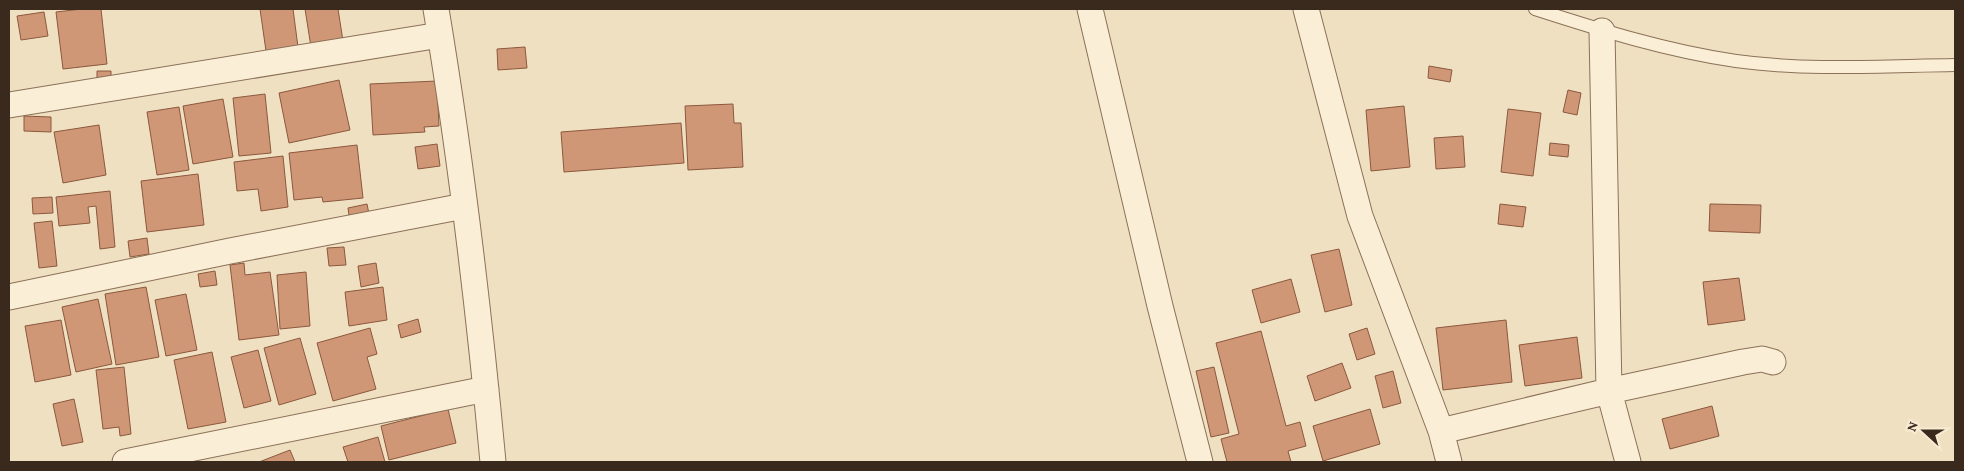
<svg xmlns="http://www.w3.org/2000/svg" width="1964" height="471" viewBox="0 0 1964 471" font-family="'Crimson Pro',serif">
<rect width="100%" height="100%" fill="#f0e0c2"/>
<path fill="#d09776" stroke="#8b583d" d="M82,9h19l6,55 -44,5 -7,-57z
M260,9h33l5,38 -32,4z
M305,9h33l5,32 -32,6z
M44,12l4,24 -27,4 -4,-24z
M525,47l2,21 -29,2 -1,-21z
M1429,66l23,4 -2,12 -22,-4z
M97,71h14v12l-14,1z
M339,80l11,50 -61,13 -10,-50z
M437,81l2,45 -15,1 1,5 -52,3 -3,-51z
M1568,90l13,3 -4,22 -14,-3z
M265,94l6,59 -32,3 -6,-58z
M223,99l10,58 -40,7 -10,-58z
M733,104l1,19h7l2,44 -55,3 -3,-64z
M1404,106l6,61 -39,4 -5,-61z
M179,107l10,63 -32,5 -10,-63z
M1508,109l33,4 -8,63 -32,-4z
M24,116l27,1v15l-27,-1z
M681,123l3,40 -120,9 -3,-40z
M99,125l7,50 -43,8 -9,-51z
M1463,136l2,31 -29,2 -2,-31z
M1550,143l19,2 -1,12 -19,-2z
M437,144l3,22 -22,3 -3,-22z
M357,145l6,53 -40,4 -1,-5 -28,3 -5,-47z
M283,156l5,51 -27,4 -3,-22 -21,2 -3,-29z
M198,174l6,51 -57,7 -6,-51z
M110,191l5,56 -15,2 -4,-43 -8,1 2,16 -31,3 -3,-29z
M52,197l1,16 -20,1 -1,-16z
M367,204l3,15 -20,4 -2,-15z
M1500,204l26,3 -3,20 -25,-3z
M1710,204l51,1 -1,28 -51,-2z
M52,221l5,45 -18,2 -5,-45z
M147,238l2,16 -19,3 -2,-16z
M344,247l2,18 -17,1 -2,-18z
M1339,249l13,56 -27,7 -14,-57z
M244,263l1,12 25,-3 9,63 -40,5 -9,-75z
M376,263l3,20 -18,4 -3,-21z
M215,271l2,14 -17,2 -2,-13z
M306,272l4,54 -30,3 -3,-54z
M1739,278l6,42 -37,5 -5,-43z
M1291,279l9,33 -39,11 -9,-33z
M146,287l13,70 -43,8 -11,-71z
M383,287l4,33 -38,6 -4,-34z
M186,294l11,56 -31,6 -11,-56z
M98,299l14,65 -36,8 -14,-65z
M418,319l3,13 -20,6 -3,-13z
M61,320l10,55 -36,7 -10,-56z
M1506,320l6,62 -69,8 -7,-62z
M370,328l7,26 -10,3 9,32 -43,12 -16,-58z
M1367,328l8,26 -18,6 -8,-26z
M1261,331l25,95 14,-4 6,24 -18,5 3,11h-64l-6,-23 18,-5 -23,-91z
M1577,337l5,41 -57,8 -6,-41z
M300,338l16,56 -37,11 -15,-57z
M258,350l13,51 -27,7 -13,-51z
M212,352l14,70 -38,7 -14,-69z
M1342,363l9,25 -36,13 -8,-25z
M124,367l7,67 -11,2 -1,-9 -16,2 -7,-59z
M1214,367l15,66 -18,4 -15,-66z
M1393,371l8,32 -18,5 -8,-32z
M74,399l9,43 -21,4 -9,-42z
M1712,406l7,30 -49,13 -8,-30z
M448,409l8,34 -67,17 -8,-34z
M1370,409l10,35 -57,17 -10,-35z
M378,437l7,25h-37l-5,-15z
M290,450l5,12h-36z"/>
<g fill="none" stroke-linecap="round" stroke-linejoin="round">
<defs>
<path id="lane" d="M1535,9c65,21 132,42 201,52 72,10 147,5 219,4"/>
<path id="street" d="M436,9c25,150 43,302 57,453
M1090,9l70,297 40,156
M1306,9l54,207 81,215 8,31
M1602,31l7,360 19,71
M9,105l431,-70
M9,297l221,-46 234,-45
M1441,431l168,-40 134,-29 19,-3 11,3
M125,462l361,-73"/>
</defs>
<use href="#lane" stroke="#8b7158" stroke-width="14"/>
<use href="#street" stroke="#8b7158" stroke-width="27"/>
<use href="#lane" stroke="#faeed6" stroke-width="12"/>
<use href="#street" stroke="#faeed6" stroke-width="25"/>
</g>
<rect width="1964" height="471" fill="none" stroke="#3a2a1d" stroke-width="20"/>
<g transform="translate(1924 431) rotate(291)" stroke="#f7ebd2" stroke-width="4" paint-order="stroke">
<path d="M0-4L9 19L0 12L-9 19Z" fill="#3a2a1d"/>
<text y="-8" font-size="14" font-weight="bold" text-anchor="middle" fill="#3a2a1d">N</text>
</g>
</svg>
